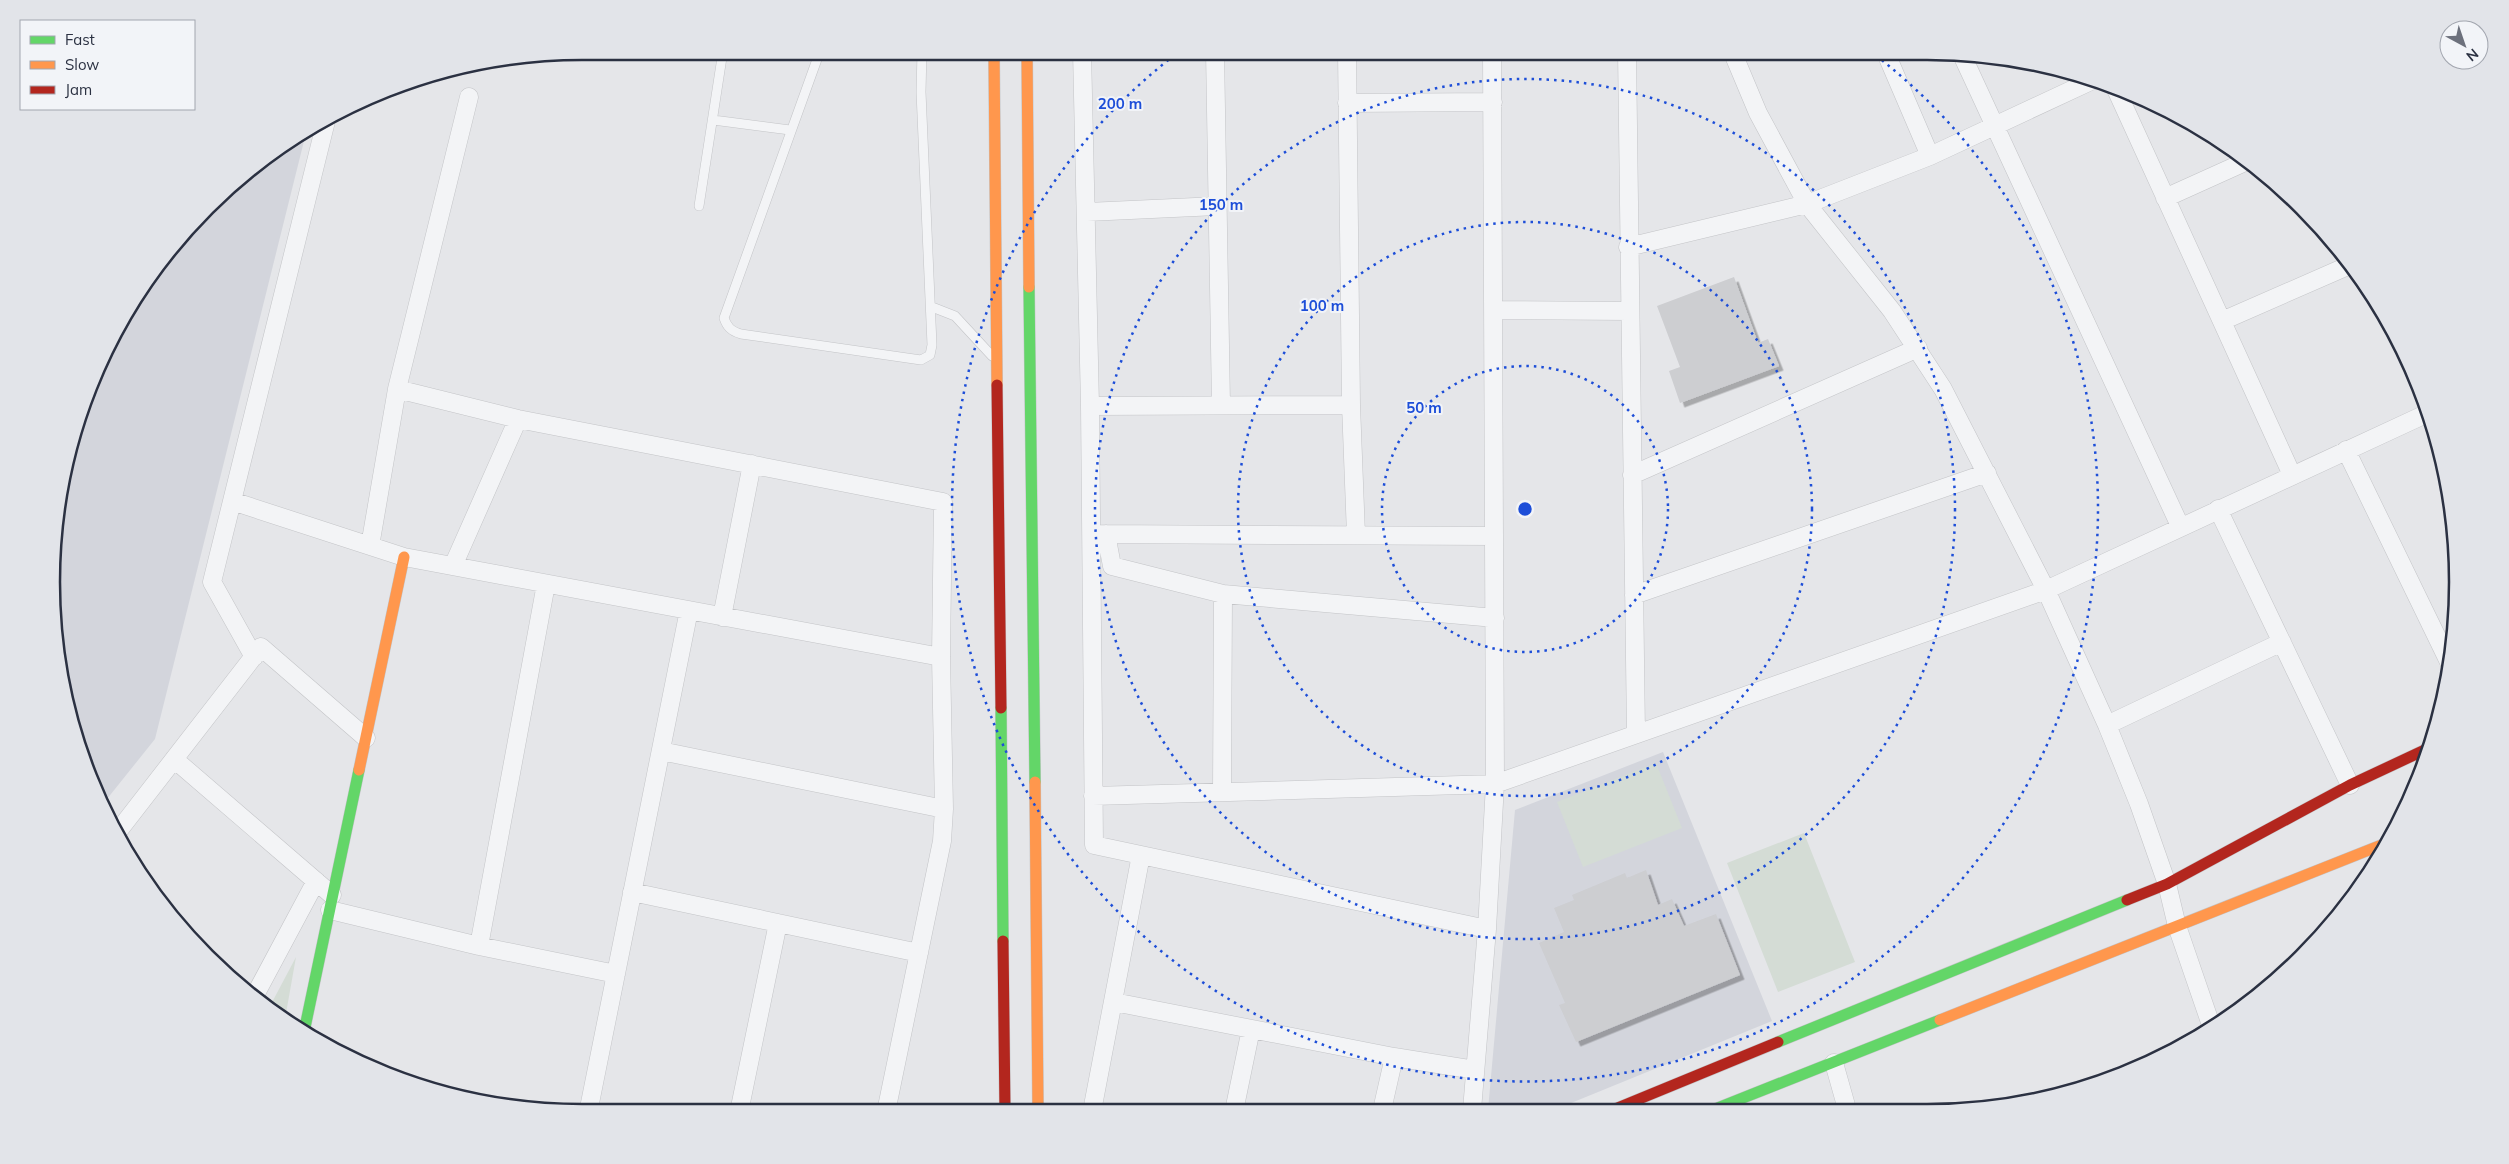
<svg xmlns="http://www.w3.org/2000/svg" width="2509" height="1164" viewBox="0 0 2509 1164" font-family="Mulish,sans-serif">
<defs>
<filter id="shadow"><feDropShadow dx="4.5" dy="4.5" stdDeviation="0" flood-color="#0004"/></filter>
</defs>
<rect width="100%" height="100%" fill="#e5e6e9"/>
<path fill="#d3d5dc" d="M307,129l-152,610 -52,65 -23,-51 -24,-101 -5,-70 10,-103 31,-100 31,-63 60,-84 49,-49z
M1663,752l109,269 -218,89h-66l27,-300z"/>
<path fill="#d4dcd5" d="M1656,763l26,65 -99,39 -26,-65z
M1804,833l51,129 -77,30 -51,-129z
M296,957l-11,62 -16,-11z"/>
<path fill="#cdced1" filter="url(#shadow)" d="M1734,277l24,66 10,-4 11,27 -99,37 -11,-32 11,-4 -23,-61z
M1646,870l12,35 14,-6 12,27 32,-12 24,61 -164,67 -17,-37 6,-2 -26,-60 25,-11 -10,-24 20,-8 -2,-5 53,-22 2,5z"/>
<g fill="none" stroke-linecap="round" stroke-linejoin="round">
<defs>
<path id="lane" d="M820,51l-96,267c3,9 7,13 17,16l180,26 9,-5 2,-10 -11,-253 1,-41
M713,120l77,10
M699,206l24,-155
M932,307l23,9 37,40"/>
<path id="street" d="M1082,51l8,355 4,439 393,84
M1215,51l6,354
M1347,51l4,354 5,130
M1627,51l9,683
M1732,51l26,62 49,91 85,107 51,78 103,201 61,135 32,79 28,80 10,42 34,99
M1885,51l45,105
M1962,55l218,471
M2115,87l177,388
M1347,103l146,-1
M2165,198l82,-37
M1087,212l130,-6
M1628,247l179,-43 123,-48 163,-76
M1494,310l135,1
M2222,321l128,-56
M397,389l121,30 425,83 -2,155 3,152 -2,32 -56,271
M1090,406l261,-1
M2346,450l104,214
M1632,475l286,-127
M232,501l172,56 537,100
M2218,509l132,276
M1095,534l399,2
M1106,534l6,32 111,28 272,24
M370,546l27,-157 72,-292
M453,566l65,-147
M1634,595l353,-122
M722,617l30,-153
M254,657l-42,-75 115,-465
M2107,725l175,-83
M661,751l283,58
M174,759l158,136
M1222,792l1,-198
M1093,796l402,-12 551,-194 382,-177
M116,834l145,-187 105,91
M632,892l287,61
M330,910l149,36 137,28
M479,946l67,-362
M254,997l62,-116
M1114,1002l280,55 81,13
M1834,1063l13,46
M1382,1110l12,-53
M1472,1110l15,-181 8,-145 -3,-733
M1092,1111l49,-256
M1234,1111l17,-82
M739,1112l39,-189
M588,1113l101,-503"/>
<path id="fast" d="M1029,287l6,495
M1001,708l2,233
M304,1032l55,-262
M1778,1042l349,-142
M1715,1109l225,-89"/>
<path id="slow" d="M994,51l3,334
M1027,51l2,236
M359,770l45,-213
M1035,782l3,329
M1940,1020l444,-176"/>
<path id="jam" d="M997,385l4,323
M2127,900l40,-16 183,-99 79,-37
M1003,941l2,170
M1615,1109l163,-67"/>
</defs>
<use href="#lane" stroke="#c3c4c7" stroke-width="10"/>
<use href="#street" stroke="#c3c4c7" stroke-width="19"/>
<use href="#fast" stroke="#c3c4c7" stroke-width="12"/>
<use href="#slow" stroke="#c3c4c7" stroke-width="12"/>
<use href="#jam" stroke="#c3c4c7" stroke-width="12"/>
<use href="#lane" stroke="#f3f4f6" stroke-width="9"/>
<use href="#street" stroke="#f3f4f6" stroke-width="18"/>
<use href="#fast" stroke="#63d668" stroke-width="11"/>
<use href="#slow" stroke="#ff974d" stroke-width="11"/>
<use href="#jam" stroke="#b3261e" stroke-width="11"/>
</g>
<g fill="none" stroke="#1d4ed8" stroke-width="2.5" stroke-dasharray="2.5 5">
<circle cx="1525" cy="509" r="143"/>
<circle cx="1525" cy="509" r="287"/>
<circle cx="1525" cy="509" r="430"/>
<path d="M1870 51A573 573 0 1 1 1180 51"/>
</g>
<path d="M0 0H2509V1164H0ZM582 60H1927A522 522 0 0 1 2449 582V582A522 522 0 0 1 1927 1104H582A522 522 0 0 1 60 582V582A522 522 0 0 1 582 60Z" fill="#e2e4e9" fill-rule="evenodd"/>
<path fill="none" stroke="#2b3142" stroke-width="2.5" d="M582 60H1927A522 522 0 0 1 2449 582V582A522 522 0 0 1 1927 1104H582A522 522 0 0 1 60 582V582A522 522 0 0 1 582 60Z"/>
<circle cx="1525" cy="509" r="8" fill="#1d4ed8" stroke="#f2f4f8" stroke-width="2.5"/>
<g font-size="15" text-anchor="middle" font-weight="bold" fill="#1d4ed8" stroke="#f2f4f8" stroke-width="4" stroke-linejoin="round" paint-order="stroke">
<text x="1120" y="109">200 m</text>
<text x="1221" y="210">150 m</text>
<text x="1322" y="311">100 m</text>
<text x="1424" y="413">50 m</text>
</g>
<rect x="20" y="20" width="175" height="90" fill="#f2f4f8" stroke="#a2a6af"/>
<rect x="30" y="36" width="25" height="8" fill="#63d668" stroke="#a2a6af"/>
<text x="65" y="45" font-size="15" fill="#2b3142">Fast</text>
<rect x="30" y="61" width="25" height="8" fill="#ff974d" stroke="#a2a6af"/>
<text x="65" y="70" font-size="15" fill="#2b3142">Slow</text>
<rect x="30" y="86" width="25" height="8" fill="#b3261e" stroke="#a2a6af"/>
<text x="65" y="95" font-size="15" fill="#2b3142">Jam</text>
<g transform="translate(2464 45) rotate(140)"><circle r="24" fill="#f2f4f8" stroke="#a2a6af"/>
<path d="M0-4L9 19L0 12L-9 19Z" fill="#6c707c"/>
<text y="-8" font-size="14" font-weight="bold" text-anchor="middle" fill="#2b3142">N</text>
</g>
</svg>
